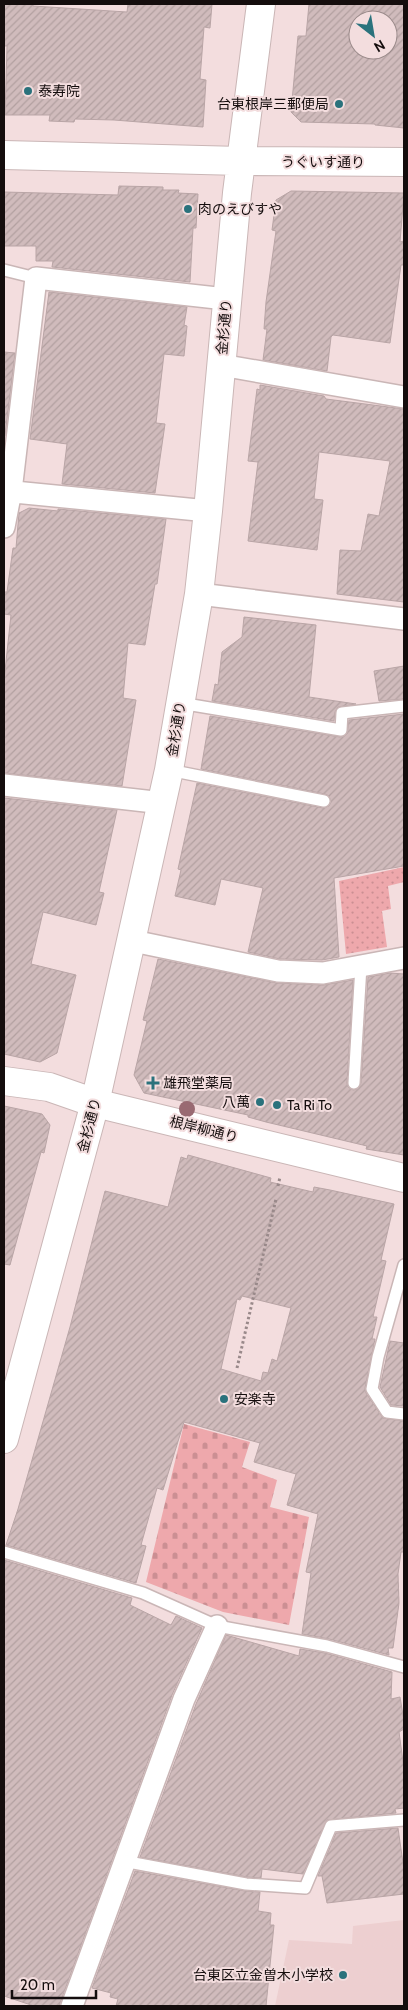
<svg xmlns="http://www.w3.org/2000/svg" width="408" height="2010" viewBox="0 0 408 2010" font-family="Cabin,'Noto Sans JP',sans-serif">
<defs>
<pattern id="cemetery-stones" width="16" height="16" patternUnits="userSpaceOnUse" patternTransform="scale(1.25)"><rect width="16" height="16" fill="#eea8ac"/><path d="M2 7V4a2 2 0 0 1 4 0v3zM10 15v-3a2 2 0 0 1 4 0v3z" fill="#cb8f93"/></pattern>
<pattern id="park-dots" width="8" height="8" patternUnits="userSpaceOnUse" patternTransform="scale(1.25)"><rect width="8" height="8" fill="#eea8ac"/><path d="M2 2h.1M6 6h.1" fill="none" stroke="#cb8f93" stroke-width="1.8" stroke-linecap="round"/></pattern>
<pattern id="building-hatch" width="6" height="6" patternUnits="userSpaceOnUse" patternTransform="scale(1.25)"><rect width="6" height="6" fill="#d0bbbc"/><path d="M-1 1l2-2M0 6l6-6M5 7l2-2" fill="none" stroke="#b2a0a0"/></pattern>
</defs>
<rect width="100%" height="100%" fill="#f3ddde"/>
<path fill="#edcfd0" d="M404,1920v86h-129l14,-66 63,4 1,-18z"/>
<path fill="url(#cemetery-stones)" d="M184,1424l66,18 -8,25 35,13 -7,27 39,10 -20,108 -66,-13 -77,-30z"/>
<path fill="url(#park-dots)" d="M404,867v15l-16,4 3,23 -9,2 5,36 -41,7 -7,-73z"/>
<path fill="url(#building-hatch)" stroke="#b9a5a6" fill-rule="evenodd" d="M4,4h29v2l94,6 1,-8h84l-2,24 -6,-1 -4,52 6,1 -3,47 -89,-7 -39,-1 -1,3 -25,-1 1,-6h-45l2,-69h-3z
M309,4h95v124l-29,-3v-1l-74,-2 -10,-10 7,-76h8zM358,20h30v30h-30z
M119,186l44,1v3h16l-1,3 20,1 -2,34h-3l-3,54 -138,-15 1,-6h-17v-15h-32v-54l114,3z
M291,191l113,2 -4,49 4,-1v24h-3l-11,78 -57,-8 -2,2 -4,34 -64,-11 4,-31h-3l2,-27 10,-71 -4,-1 4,-30z
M49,292l138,15 -3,18 3,1 -3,30 -20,-2 -8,69 9,1 -10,69 -93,-9 5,-40 -37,-5z
M4,352l11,1 -10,83 -1,-1z
M260,385l64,11 2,3 78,10v193l-67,-8 3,-44 21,1 7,-37 11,2 11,-55 -71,-9 -5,47 9,1 -6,50 -69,-9 10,-79 -10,-1 9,-72 3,1z
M29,508l29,3v-2l108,10 -9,65h-2l-10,61 -17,-2 -5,55 13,2 -14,86 -118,-13v-93l7,-65 -7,-1v-22h3l6,-44h3l3,-35z
M244,617l72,8 -7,72 47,7 -18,3 -3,5 -1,9 -122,-20 3,-17 3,1 4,-33 20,-15z
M404,666v33l-25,2 -5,-30z
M404,714v152l-70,12 5,79 -17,3 -42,-1 -32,-7 15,-64 -42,-9 -6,26 -40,-9 6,-26 -3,-1 19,-86 126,25 6,-2 2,-4 -2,-6 -4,-2 -124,-25 9,-53 130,21 7,-3 2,-14z
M4,798l113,12 -18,82 5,1 -8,32 -53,-13 -12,52 45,11 -19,78 -17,9 -36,-8z
M158,959l119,24 46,2 30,-5 -6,103 1,4 5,3 5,-1 3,-6 7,-106 22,-4 14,1v181l-38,-6 1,-3 -101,-24 -18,-5v-2l-104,-22 -10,-18 13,-54 -4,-1z
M4,1106l38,8 8,11 -6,28 -3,-1 -31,113 -6,-1z
M188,1155l83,23 -1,4 43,10 1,-5 16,3 64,14 -13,56 5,1 -13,56h4l-5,22h3l-10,49 1,5 17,25 21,3v131h-3l-3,22 1,29 -6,45h-5l1,7 -60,-16 -27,-5 9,-61 -5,-1 12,-58 -31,-9 9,-31 -42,-12 6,-19 -76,-21 -21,68 -6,-2 -16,57 5,1 -10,37 -130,-38 12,-36 52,-182 35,-136 63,16 13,-50 6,2zM242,1296l49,12 -14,53 -5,-2 -4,14 -5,-1 -2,9 -40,-12 16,-70 3,1z
M390,1341l14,2v63l-13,-1 -11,-18z
M4,1560l128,38 -2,7 41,20 5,-9 26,12 -30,67 -113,311h-25l-30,-10z
M226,1635l73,21 1,-7 25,4 67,19 -1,27 9,-2 4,24v8l-5,3 5,37v39l-9,1 1,4 -69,7 -24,54 -41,-5 -1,9 -14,-1 -107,-20 56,-153z
M398,1828l6,42v24l-77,9 -5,-27h-4l18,-43z
M135,1871l110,20 15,1 -2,19 13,2 -1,12h4l-8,81h-150l2,-7 -8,-2 1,-4 -19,-5z"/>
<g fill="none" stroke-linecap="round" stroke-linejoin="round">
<defs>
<path id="service" d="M4,270l32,8
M180,703l161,27 1,-17 62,-7
M169,770l155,31
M354,1083l7,-117
M404,1265l-26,92 -6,32 15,23 17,2
M4,1552l139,41 74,33 110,20 77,21
M123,1861l123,23 59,4 26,-62 73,-6"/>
<path id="minor" d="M221,365l183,32
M4,491l204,20
M4,527l7,-36 25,-213 190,21
M199,594l205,25
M4,785l159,18
M133,941l145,30 45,2 81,-15
M72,2006l112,-307 33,-73"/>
<path id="tertiary" d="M4,155l237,6 163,1
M4,1081l45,6 46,16 309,75
M4,1439l91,-336 74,-333 30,-176 9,-83 29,-318 24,-189"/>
</defs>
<use href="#service" stroke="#cab6b6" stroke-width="14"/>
<use href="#minor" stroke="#cab6b6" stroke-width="24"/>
<use href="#tertiary" stroke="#cab6b6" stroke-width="30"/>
<path stroke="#99898a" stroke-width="3" stroke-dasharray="2.5 2.5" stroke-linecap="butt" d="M278,1186l2,-9
M237,1368l39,-169"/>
<use href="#service" stroke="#fff" stroke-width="11"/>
<use href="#minor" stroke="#fff" stroke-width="21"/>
<use href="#tertiary" stroke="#fff" stroke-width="28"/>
</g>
<circle fill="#996a72" cx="187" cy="1109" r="8"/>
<g fill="#2a727c" stroke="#f3ddde" stroke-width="2">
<circle cx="28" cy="91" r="5"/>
<circle cx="339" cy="104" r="5"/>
<circle cx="188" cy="209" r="5"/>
<path d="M150.5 1075.5h5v5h5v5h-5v5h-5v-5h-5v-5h5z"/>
<circle cx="260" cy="1102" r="5"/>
<circle cx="277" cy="1105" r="5"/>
<circle cx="224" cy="1399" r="5"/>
<circle cx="343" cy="1975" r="5"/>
</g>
<g text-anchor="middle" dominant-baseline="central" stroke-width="4" stroke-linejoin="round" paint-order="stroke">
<g font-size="14" fill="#140d0d" stroke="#f3ddde" text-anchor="start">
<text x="38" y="91">泰寿院</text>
<text x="329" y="104" text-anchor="end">台東根岸三郵便局</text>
<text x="198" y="209">肉のえびすや</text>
<text x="163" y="1083">雄飛堂薬局</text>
<text x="250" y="1102" text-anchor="end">八萬</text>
<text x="287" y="1105">Ta Ri To</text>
<text x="234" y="1399">安楽寺</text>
<text x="333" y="1975" text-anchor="end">台東区立金曽木小学校</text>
</g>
<g font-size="14" fill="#140d0d" stroke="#f3ddde">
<text x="323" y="162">うぐいす通り</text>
<text transform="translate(224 327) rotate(-85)">金杉通り</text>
<text transform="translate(176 729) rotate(-81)">金杉通り</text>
<text transform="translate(89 1125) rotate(-76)">金杉通り</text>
<text transform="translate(204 1129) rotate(14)">根岸柳通り</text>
</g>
</g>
<rect width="408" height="2010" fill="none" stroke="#140d0d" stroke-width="10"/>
<g transform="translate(373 35) rotate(149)"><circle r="24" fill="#f3ddde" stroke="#9a8a8a"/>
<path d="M0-4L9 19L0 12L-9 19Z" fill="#2a727c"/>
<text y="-8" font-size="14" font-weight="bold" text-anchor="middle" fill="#140d0d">N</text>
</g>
<path d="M12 1990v8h84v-8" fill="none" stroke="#140d0d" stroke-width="2.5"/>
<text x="20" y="1990" font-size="15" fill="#140d0d" stroke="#f3ddde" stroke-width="4" paint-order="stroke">20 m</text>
</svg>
